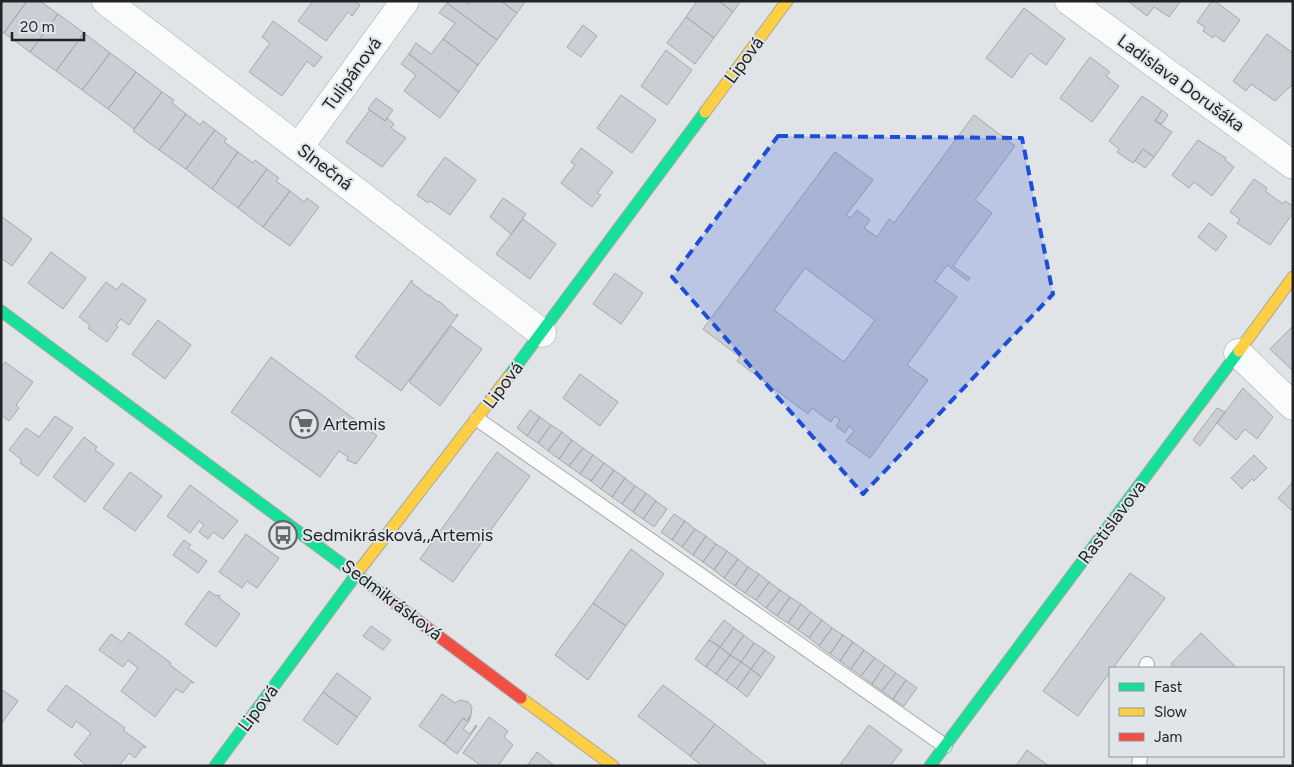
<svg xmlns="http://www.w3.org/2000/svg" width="1294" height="767" viewBox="0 0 1294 767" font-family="Figtree,sans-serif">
<rect width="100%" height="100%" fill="#e1e4e7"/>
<path fill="#cbced5" stroke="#a6a8aa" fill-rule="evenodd" d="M1,1h26l-23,32 -3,-2z
M27,1h13l18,13 -28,38 -26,-19z
M313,1h42l5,4 -8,11 -4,-4 -22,29 -28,-20z
M448,1h18l3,3 2,-3h30l16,12 -20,27 -50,-37z
M501,1h25l-9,12z
M697,1h22l14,11 -19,26 -28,-21z
M719,1h22l-8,11z
M1128,1h53l-12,16 -15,-10 -7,9z
M1212,1h3l25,19 -16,22 -9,-7 -2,3 -10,-7 2,-4 -8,-5z
M447,3l50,37 -19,25 -35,-26 12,-16 -16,-10z
M1024,8l41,31 -19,26 -16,-12 -18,25 -26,-20z
M58,14l26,19 -28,38 -26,-19z
M686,17l28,21 -19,26 -28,-21z
M273,21l49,36 -8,10 -7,-6 -25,35 -33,-24 21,-29 -8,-6z
M583,25l14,11 -16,21 -14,-10z
M84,33l26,20 -28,37 -26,-19z
M1267,34l26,19v31l-18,17 -24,-17 -5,7 -13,-10z
M443,39l35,26 -19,27 -50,-38 7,-11 15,11z
M666,50l26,20 -25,35 -26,-19z
M110,53l26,19 -28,37 -26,-19z
M409,54l50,38 -19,26 -36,-27 12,-16 -15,-11z
M1090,57l20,15 -4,4 13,10 -27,36 -32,-24z
M136,72l26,20 -28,37 -26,-20z
M162,92l12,8 -2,3 14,11 -27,36 -26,-19z
M621,95l35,25 -24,33 -35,-25z
M1142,96l20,14 -7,11 17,11 -18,25 -11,-8 -10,14 -16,-11 2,-3 -10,-8z
M376,98l17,12 -8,11 -17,-12z
M370,110l15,11 2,-3 7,6 -3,4 15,10 -24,29 -36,-25z
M1162,110l6,5 -6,9 -7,-3z
M186,114l14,11 3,-4 12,9 -29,39 -27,-19z
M974,115l41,31 -40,54 17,13 -39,53 17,12 -2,3 -21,-16 -12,16 22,16 -50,68 21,15 -58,78 -24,-17 8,-10 -5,-5 -4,7 -9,-7 4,-6 -5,-4 -4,6 -19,-14 -4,6 -71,-53 3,-4 -37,-28 132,-177 38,28 -27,35 5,3 6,-8 13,10 -6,8 13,9 12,-18 5,4zM805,268l70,52 -31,42 -70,-52z
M215,130l12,9 -3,3 14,10 -26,37 -26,-20z
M1198,140l28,18 -1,2 9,7 -22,29 -18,-14 -5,6 -17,-13z
M581,148l32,24 -16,21 4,2 -9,12 -31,-24 14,-18 -4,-3z
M1143,149l11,8 -9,11 -10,-7z
M238,152l15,11 2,-3 12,9 -29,39 -26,-19z
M445,157l31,23 -26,35 -20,-14 -2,2 -11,-8z
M267,169l12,9 -3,3 14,10 -27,36 -25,-19z
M1254,179l13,9 -2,3 14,10 4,3 2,-3 8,5v7l-23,32 -33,-22 3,-4 -10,-7z
M290,191l14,11 3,-4 12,9 -29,39 -27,-19z
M503,198l23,16 -15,20 -21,-17z
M1,216l31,23 -20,27 -11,-8z
M523,219l33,25 -26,35 -34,-25z
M1209,223l18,13 -11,15 -18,-14z
M51,252l35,26 -23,31 -35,-26z
M615,273l28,20 -22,31 -28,-20z
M412,280v3l17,13 2,-1 -1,1 8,6 1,-1 16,15 2,-2 1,1 -57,76 -46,-34z
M106,282l11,8 5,-7 24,17 -17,25 -8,-6 -5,6 2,2 -11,15 -19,-14 2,-3 -11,-8z
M158,320l33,25 -26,34 -33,-25z
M451,326l31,23 -42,57 -31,-24z
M1293,326v45l-23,-22z
M271,357l106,79 -21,28 -9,-4 1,-3 -9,-6 -19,26 -89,-65z
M5,362l28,20 -17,23 3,3 -10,13 -8,-6v-48z
M580,374l38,28 -18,24 -37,-28z
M1243,388l30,29 -16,22 -12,-10 -9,11 -19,-17z
M1217,408l8,4 -25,34 -7,-6z
M530,410l10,7 -13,19 -10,-8z
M55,416l18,12 -35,48 -18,-13 2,-3 -13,-10 17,-22 13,9z
M540,417l11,8 -13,18 -11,-7z
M551,425l11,7 -14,19 -10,-8z
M562,432l10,8 -13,19 -11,-8z
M84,437l13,10 -2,3 19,14 -29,38 -32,-25z
M572,440l11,8 -14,18 -10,-7z
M583,448l10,7 -13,19 -11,-8z
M497,452l33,24 -77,106 -33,-23z
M593,455l11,8 -13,18 -11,-7z
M1254,455l13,13 -13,13 -2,-2 -10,10 -11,-11z
M604,463l10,7 -13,19 -10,-8z
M614,470l11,8 -13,19 -11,-8z
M130,472l32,24 -27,35 -32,-23z
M625,478l10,8 -13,18 -10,-7z
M1293,482v26l-2,2 -13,-12z
M190,485l48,36 -15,18 -10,-7 -5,7 -9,-7 5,-7 -5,-4 -9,12 -23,-17z
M635,486l11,7 -13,19 -11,-8z
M646,493l10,8 -13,18 -10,-7z
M656,501l11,8 -13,18 -11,-8z
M674,514l11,7 -13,19 -11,-8z
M685,521l10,8 -13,18 -10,-7z
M695,529l11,7 -13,19 -11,-8z
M246,534l33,24 -22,30 -10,-7 -5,7 -23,-16z
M706,536l10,8 -13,18 -10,-7z
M184,540l7,5 -3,3 19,13 -9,12 -25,-18z
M716,544l11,7 -13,19 -11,-8z
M631,549l33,25 -38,52 -33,-23z
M727,551l11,8 -14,19 -10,-8z
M738,559l10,8 -13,19 -11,-8z
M748,567l11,7 -14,19 -10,-7z
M1130,573l35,25 -52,70h-3v4l-32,44 -35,-25z
M759,574l10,8 -13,18 -11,-7z
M769,582l11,8 -14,18 -10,-8z
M780,590l10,7 -13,19 -11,-8z
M209,591l7,5 1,-1 3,1 -1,2 21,16 -24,33 -31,-23z
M790,597l11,7 -13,19 -11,-7z
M593,603l33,23 -38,54 -33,-25z
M801,604l10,8 -13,18 -10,-7z
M811,612l11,8 -13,18 -11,-8z
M724,620l10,8 -14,19 -11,-7z
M822,620l10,8 -13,18 -10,-8z
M371,626l20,14 -8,10 -20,-14z
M734,628l10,7 -14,20 -10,-8z
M832,628l11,7 -13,19 -11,-8z
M129,632l42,31 -1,2 24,18 -3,-1 -8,11 -7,-4 -21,28 -34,-26 17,-23 -10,-8 -5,7 -24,-17 12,-16 11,8z
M1201,633l36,35h-62l-4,-4z
M744,635l10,8 -13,19 -11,-7z
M843,635l10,7 -13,19 -10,-7z
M709,640l11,7 -14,20 -11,-8z
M853,642l11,8 -13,19 -11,-8z
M754,643l11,7 -14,19 -10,-7z
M720,647l10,8 -14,19 -10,-7z
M765,650l10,7 -14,20 -10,-8z
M864,650l11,8 -14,18 -10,-7z
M730,655l11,7 -15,19 -10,-7z
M875,658l10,7 -13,19 -11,-8z
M741,662l10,7 -14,20 -11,-8z
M885,665l11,8 -14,18 -10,-7z
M751,669l10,8 -14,20 -10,-8z
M337,673l34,25 -14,19 -34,-25z
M896,673l10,7 -13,19 -11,-8z
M906,680l11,8 -13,18 -11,-7z
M66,685l59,43 -2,2 23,17 -1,1 -2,-1 -8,11 -6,-5 -10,13h-32l-13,-11 17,-22 -15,-12 -4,7 -25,-18z
M663,685l52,39 -25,32 -52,-40z
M1,689l17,12 -17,23z
M323,692l34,25 -20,28 -34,-25z
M442,694l13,9 5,-3 8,2 4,5 -1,8 -4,6 -4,-3 -19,26 -25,-18z
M471,715l-2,6 -6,8 7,5 6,-9 1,1 -20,28 -13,-10 19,-26 4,3z
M489,717l19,14 -4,6 9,8 -15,21h-16l-19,-13z
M715,724l51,40 -1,2h-63l-12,-10z
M869,725l33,25 -12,16h-51z
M1027,750l22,16h-33z
M537,752l18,14h-28z"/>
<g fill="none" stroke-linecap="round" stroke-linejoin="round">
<defs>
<path id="lane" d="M477,419l468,327
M1146,668l1,-4
M1139,766l1,-10"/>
<path id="street" d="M106,1l436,332
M1069,1l224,164
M299,147l106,-146
M1238,353l55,53"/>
<path id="fast" d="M1,311l380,282
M509,376l196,-264
M215,766l146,-198
M930,766l309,-415"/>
<path id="slow" d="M705,112l82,-111
M1239,351l54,-74
M361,568l148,-192
M521,698l92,68"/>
<path id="jam" d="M381,593l140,105"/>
</defs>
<use href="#lane" stroke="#a5a8a9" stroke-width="16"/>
<use href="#street" stroke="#a5a8a9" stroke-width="29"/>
<use href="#fast" stroke="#a5a8a9" stroke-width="13"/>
<use href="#slow" stroke="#a5a8a9" stroke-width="13"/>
<use href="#jam" stroke="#a5a8a9" stroke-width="13"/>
<use href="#lane" stroke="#fafbfb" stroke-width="14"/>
<use href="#street" stroke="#fafbfb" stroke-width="28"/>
<use href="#fast" stroke="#16e098" stroke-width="11"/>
<use href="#slow" stroke="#ffcf43" stroke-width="11"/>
<use href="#jam" stroke="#f24e42" stroke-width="11"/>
</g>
<path fill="#1d4ed8" fill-opacity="0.2" stroke="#1d4ed8" stroke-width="4" stroke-dasharray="10 6" stroke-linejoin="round" d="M778,136l244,2 31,156 -190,200 -191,-217z"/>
<defs>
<symbol id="supermarket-ring" viewBox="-11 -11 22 22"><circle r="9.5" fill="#dfe5e9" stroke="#646769" stroke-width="1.5"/><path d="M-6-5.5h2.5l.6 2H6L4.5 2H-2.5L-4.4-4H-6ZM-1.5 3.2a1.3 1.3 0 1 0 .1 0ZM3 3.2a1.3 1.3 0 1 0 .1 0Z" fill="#646769"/></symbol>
<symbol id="bus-ring" viewBox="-11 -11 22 22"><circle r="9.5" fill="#dfe5e9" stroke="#646769" stroke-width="1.5"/><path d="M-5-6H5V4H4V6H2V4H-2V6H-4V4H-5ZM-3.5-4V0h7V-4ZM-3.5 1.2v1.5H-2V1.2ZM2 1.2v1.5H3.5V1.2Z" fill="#646769"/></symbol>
</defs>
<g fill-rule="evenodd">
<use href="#supermarket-ring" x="288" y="408" width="32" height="32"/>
<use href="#bus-ring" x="267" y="519" width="32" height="32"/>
</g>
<g text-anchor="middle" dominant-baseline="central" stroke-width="4" stroke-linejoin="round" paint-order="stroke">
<g font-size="18" fill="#212325" stroke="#dfe5e9">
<text transform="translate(744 60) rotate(-54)">Lipová</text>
<text transform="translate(352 74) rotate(-54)">Tulipánová</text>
<text transform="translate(1181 83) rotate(36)">Ladislava Dorušáka</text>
<text transform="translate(325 167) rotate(37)">Slnečná</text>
<text transform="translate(503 385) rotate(-53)">Lipová</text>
<text transform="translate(1112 522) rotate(-53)">Rastislavova</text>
<text transform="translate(392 600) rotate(37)">Sedmikrásková</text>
<text transform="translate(258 708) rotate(-53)">Lipová</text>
</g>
<g font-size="18" fill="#212325" stroke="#dfe5e9" text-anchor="start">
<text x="323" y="424">Artemis</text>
<text x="302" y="535">Sedmikrásková,,Artemis</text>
</g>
</g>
<rect width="1294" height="767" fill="none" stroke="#212325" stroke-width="5"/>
<rect x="1109" y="667" width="175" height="90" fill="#dfe5e9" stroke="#93979b"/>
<rect x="1119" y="683" width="25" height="8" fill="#16e098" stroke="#93979b"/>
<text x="1154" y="692" font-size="15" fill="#212325">Fast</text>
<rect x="1119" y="708" width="25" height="8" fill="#ffcf43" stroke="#93979b"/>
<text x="1154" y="717" font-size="15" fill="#212325">Slow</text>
<rect x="1119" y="733" width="25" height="8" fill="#f24e42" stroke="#93979b"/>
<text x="1154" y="742" font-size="15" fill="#212325">Jam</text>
<path d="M12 32v8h72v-8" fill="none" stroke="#212325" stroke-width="2.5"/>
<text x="20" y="32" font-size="15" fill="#212325" stroke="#dfe5e9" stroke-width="4" paint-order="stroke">20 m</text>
</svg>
